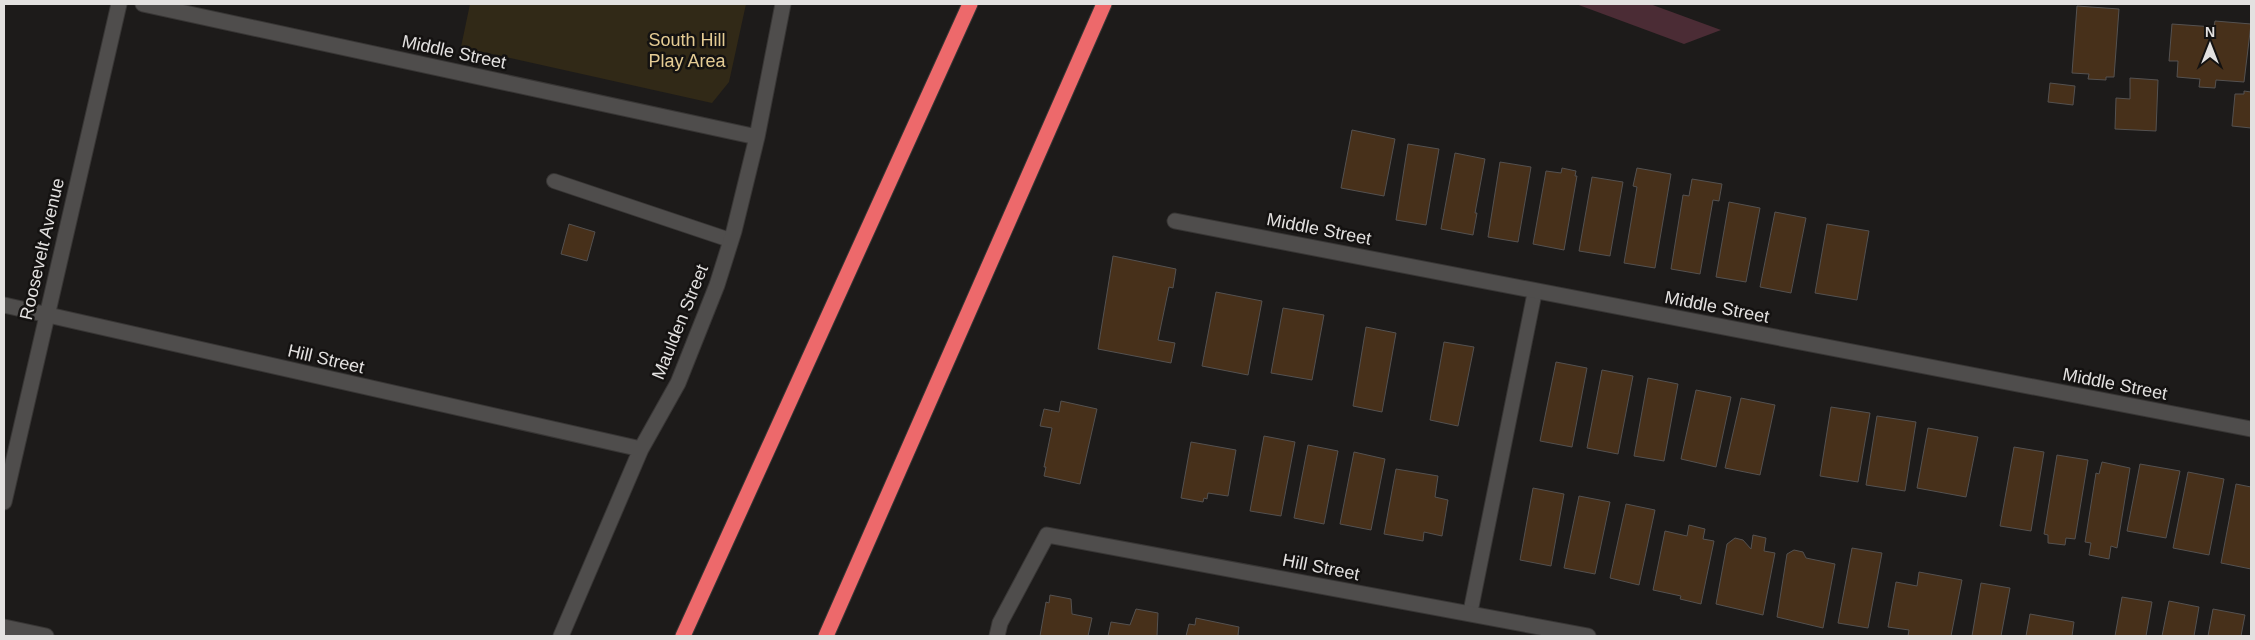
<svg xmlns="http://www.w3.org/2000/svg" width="2255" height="640" viewBox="0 0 2255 640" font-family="Arial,sans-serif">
<rect width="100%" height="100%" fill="#1d1b1a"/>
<path fill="#312917" d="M470,4h276l-17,78 -17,21 -251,-56z"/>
<path fill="#4b2c35" d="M1576,4h74l71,26 -37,14z"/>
<path fill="#47301a" stroke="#545150" d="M2077,6l42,3 -5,68h-8v3l-18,-1 1,-5 -17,-1z
M2215,21l36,3 -7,58 -28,-2 -1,8 -16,-1 1,-8 -23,-2 1,-16h-9l3,-37 42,3z
M2130,78l28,2 -2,51 -41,-2 1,-31 14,1z
M2050,83l25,3 -2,19 -25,-3z
M2244,91l7,1v36l-19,-2 3,-32h9z
M1352,130l43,9 -11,57 -43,-8z
M1408,144l31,5 -13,76 -30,-5z
M1455,153l30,6 -10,54h2l-4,22 -32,-6z
M1500,162l31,5 -13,75 -30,-5z
M1562,168l14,3 -1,5h2l-13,74 -31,-6 13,-73 15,2z
M1637,168l34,6 -16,94 -31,-5 13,-76 -4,-1z
M1592,177l31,5 -13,74 -31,-5z
M1692,179l30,5 -3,17 -6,-1 -13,74 -29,-5 12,-74 6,1z
M1729,202l31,6 -14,74 -30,-5z
M1775,212l31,6 -15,75 -31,-6z
M569,224l26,8 -8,29 -26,-7z
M1827,224l42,7 -12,69 -42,-7z
M1113,256l63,13 -3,19 -4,-1 -11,53 17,3 -4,20 -73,-14z
M1216,292l46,9 -14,74 -46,-9z
M1283,308l41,7 -12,65 -41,-7z
M1366,327l30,6 -14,79 -29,-6z
M1444,342l30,5 -16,79 -28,-6z
M1556,362l31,6 -15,79 -32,-6z
M1602,370l31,6 -15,78 -31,-6z
M1648,378l30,6 -14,77 -30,-5z
M1696,390l35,7 -15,70 -35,-8z
M1741,398l34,7 -15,70 -35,-7z
M1061,401l36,8 -17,75 -36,-8 2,-9h-2l8,-39 -12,-2 4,-17 15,3z
M1831,407l39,6 -12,69 -38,-6z
M1877,416l39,6 -11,69 -39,-6z
M1928,428l50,9 -12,60 -49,-9z
M1264,436l31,6 -14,74 -31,-5z
M1191,442l45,8 -8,46 -20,-3 -1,6 -3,-1 -1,4 -22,-4z
M1308,445l30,6 -14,73 -30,-6z
M2014,447l30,5 -13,79 -31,-5z
M1354,452l31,7 -14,71 -31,-6z
M2057,455l31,5 -13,79 -9,-1 -1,7 -17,-2v-8l-4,-1z
M2102,462l28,6 -13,80 -6,-2 -2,13 -20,-4 2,-12 -6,-1 11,-69 3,1z
M2140,464l40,7 -14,67 -39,-7z
M1396,469l42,7 -3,21 13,3 -6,36 -18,-4 -1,9 -39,-7z
M2188,472l36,7 -15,76 -36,-7z
M2236,484l15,3v82l-30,-6z
M1533,488l31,6 -13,72 -31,-6z
M1579,496l31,6 -15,72 -31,-6z
M1626,504l29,6 -16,75 -29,-7z
M1689,525l16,4 -2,10 11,2 -13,63 -21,-5 1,-3 -28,-6 12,-59 22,5z
M1753,535l13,3 -2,13 11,2 -12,62 -47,-11 11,-60 8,-6 8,2 8,9z
M1852,548l30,5 -14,75 -30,-5z
M1794,550l9,2 3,6 29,6 -12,64 -46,-11 10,-63z
M1919,572l43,8 -11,56h-43l1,-6 -21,-3 8,-45 21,4z
M1981,583l29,5 -9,48h-29z
M1050,595l21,4 1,15 20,4 -4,18h-48l6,-34 3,1z
M2122,597l30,5 -6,34h-31z
M2169,601l30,6 -5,29h-32z
M1136,609l22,4 -1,23h-49l3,-14 19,3z
M2213,609l32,6 -4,21h-33z
M2030,614l44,8 -2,14h-46z
M1196,618l43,9 -1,8 2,1h-54l3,-12 6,1z"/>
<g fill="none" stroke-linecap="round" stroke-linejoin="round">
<defs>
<path id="service" d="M554,181l176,59
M1470,614l65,-323"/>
<path id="minor" d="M143,4l614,133
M1175,221l1076,208
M4,305l637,144
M4,502l115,-498
M4,627l42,9
M561,636l80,-187 37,-66 39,-98 17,-54 23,-94 26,-133
M997,636l3,-13 47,-88 541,101"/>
<path id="motorway" d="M683,636l287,-632
M826,636l278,-632"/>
</defs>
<use href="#service" stroke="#383635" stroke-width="16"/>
<use href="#minor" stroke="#383635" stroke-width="17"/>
<use href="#motorway" stroke="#383635" stroke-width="17"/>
<use href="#service" stroke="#4f4d4c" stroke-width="14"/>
<use href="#minor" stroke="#4f4d4c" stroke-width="15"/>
<use href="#motorway" stroke="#ed696b" stroke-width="15"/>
</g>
<g text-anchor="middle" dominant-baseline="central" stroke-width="5" stroke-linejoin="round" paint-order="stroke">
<g font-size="18" fill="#e5cc94" stroke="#141211">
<text x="687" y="40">South Hill<tspan x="687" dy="21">Play Area</tspan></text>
</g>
<g font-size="18" fill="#e3e1e0" stroke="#141211">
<text transform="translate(454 52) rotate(12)">Middle Street</text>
<text transform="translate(1319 229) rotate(11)">Middle Street</text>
<text transform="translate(42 249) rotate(-77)">Roosevelt Avenue</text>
<text transform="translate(1717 307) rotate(11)">Middle Street</text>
<text transform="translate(680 322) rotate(-68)">Maulden Street</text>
<text transform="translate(326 359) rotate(13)">Hill Street</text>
<text transform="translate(2115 384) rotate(11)">Middle Street</text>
<text transform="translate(1321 567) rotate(11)">Hill Street</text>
</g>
</g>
<rect width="2255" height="640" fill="none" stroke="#e3e1e0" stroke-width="10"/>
<g transform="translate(2210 45)" stroke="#141211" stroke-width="4" paint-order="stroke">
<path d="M0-4L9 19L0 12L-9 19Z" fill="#e3e1e0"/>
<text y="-8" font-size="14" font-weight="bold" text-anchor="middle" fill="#e3e1e0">N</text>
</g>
</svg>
